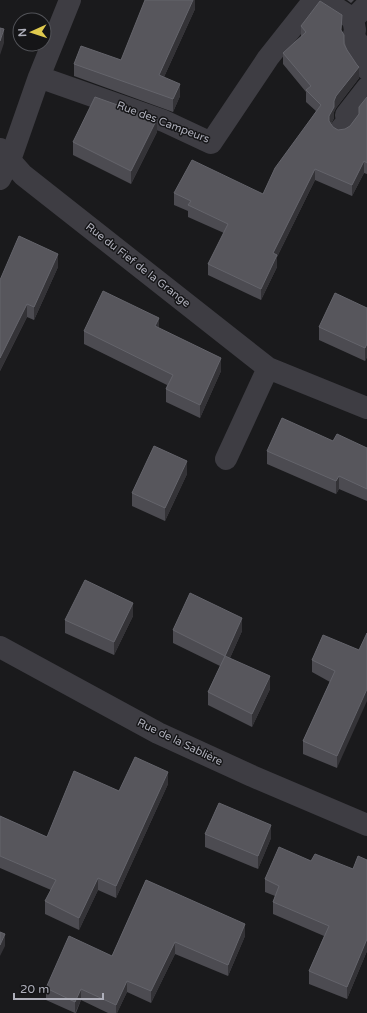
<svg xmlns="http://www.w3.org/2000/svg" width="367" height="1013" viewBox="0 0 367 1013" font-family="'Varela Round',sans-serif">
<rect width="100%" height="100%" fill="#1a1a1c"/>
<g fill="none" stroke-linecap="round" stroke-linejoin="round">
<path stroke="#3e3d43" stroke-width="22" d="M324,0l29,19 14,-14
M353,19l2,11 -2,8 4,3v14l10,14
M39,77l125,44 47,22 57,-85 46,-58
M341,129l6,-7 -1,-7 21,-27
M0,149l23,26 245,193 99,40
M0,179l10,-19 29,-83 31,-77
M226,459l42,-91
M0,647l158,86 94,43 115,49"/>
</g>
<path fill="#4c4b51" d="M195,0v9l-31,68 16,19 -7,16 -99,-36v-12l47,-4z
M347,0h7l-3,3z
M301,26l41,5 5,19 12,28 -23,30 -2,4v6l-3,6 2,3 5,3 7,-1 5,-3 9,-12 8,-17v77l-3,-1 -12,23 -37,-16 -38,77v10l-16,33 -53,-25v-11l16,-31 -36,-16v-6l-14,-6v-12l89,1 53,-83 -10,-9v-10l-23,-28v-11l18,-16z
M157,132l-26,52 -58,-29v-13z
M58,267l-24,53 -7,-3 -27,54v-91z
M367,308v49l-2,4 -46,-21v-13z
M159,328l62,43 -21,47 -34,-16v-13l1,-4 -83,-41v-13z
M333,441l34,7v53l-28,-12 -3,5 -69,-30v-13z
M187,474l-22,47 -33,-15v-13z
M133,616l-19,39 -49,-22v-13z
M173,630l69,1 -12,27 40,31 -18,38 -44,-22v-13l12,-26 -47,-23z
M359,650l-22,118 -34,-14v-13l27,-59 -18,-10v-12z
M168,784l-52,114 -18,-8 -19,40 -34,-16v-13l6,-11 -51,-22v-52l47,21 72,-46z
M205,834l66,4 -13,31 -53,-22z
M367,860v91l-20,48 -38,-15v-13l15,-35 -51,-22v-12l2,-6 -10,-4v-13l46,-18 42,8z
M146,880l99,56 -17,40 -53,-22 -24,49 -24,-11 -10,21h-9l-27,-13 -5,13h-1l-29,-13v-12l66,-32z"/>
<path fill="#343337" d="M193,0h2v9l-36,79v-13z
M4,29v14l-4,12v-14z
M359,67v11l-23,30 -2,4v-11l2,-5z
M180,84v12l-7,16v-13z
M334,107v11l-5,9v-11z
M157,119v13l-26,52v-13z
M364,161v12l-12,23v-11z
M315,169v11l-38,77v10l-16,33v-11l12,-36z
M58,254v13l-24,53v-13z
M27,304v13l-27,54v-13z
M159,318v13l-4,-5z
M367,344v13l-2,4v-13z
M221,358v13l-21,47v-13z
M187,461v13l-22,47v-13z
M339,476v13l-3,5v-13z
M133,603v13l-19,39v-13z
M242,618v13l-17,38v-13z
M270,676v13l-18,38v-13z
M367,689v12l-30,67v-12z
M168,772v12l-52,114v-12z
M271,825v13l-13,31v-13z
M98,878v12l-19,40v-12z
M245,924v12l-17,40v-11z
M5,934v12l-5,10v-11z
M367,939v12l-20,48v-12z
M175,942v12l-24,49v-12z
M127,981v11l-10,21h-1v-8z
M81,989v11l-6,13v-11z"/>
<path fill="#57565c" stroke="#64646b" d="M145,0h48l-34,75 21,9 -7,15 -99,-35 7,-18 40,14z
M320,1l22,14 -1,15 3,5v9l3,6 10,15 2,2 -23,29 -2,5v6l-5,9v5l4,6 5,3 7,-1 5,-3 9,-12v-7l8,-10v66l-3,-2 -12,24 -37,-16 -42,84 4,2 -16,34 -53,-25 20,-40 -40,-19 3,-4 -17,-8 18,-33 71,34 12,-26 46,-63 -15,-15 5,-4 -28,-33 23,-21 -5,-6z
M0,28l4,1 -4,12z
M95,97l62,22 -26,52 -58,-29z
M19,236l39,18 -24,53 -7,-3 -27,54v-78z
M103,291l56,27 -4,8 66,32 -21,47 -34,-16 7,-14 -89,-44z
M335,293l32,15v36l-2,4 -46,-21z
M282,418l51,23 4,-7 30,14v41l-28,-13 -3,5 -69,-30z
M154,446l33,15 -22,47 -33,-15z
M85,580l48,23 -19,39 -49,-22z
M190,593l52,25 -17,38 -52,-26z
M367,633v56l-30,67 -34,-15 32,-70 -23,-11 11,-25 36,15z
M225,656l45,20 -18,38 -44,-22z
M135,757l33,15 -52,114 -18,-8 -19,40 -34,-17 11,-21 -56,-24v-40l47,21 27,-66 45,20z
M219,803l52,22 -13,31 -53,-22z
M279,847l32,14 4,-7 38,15 5,-13 9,4v79l-20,48 -38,-16 20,-45 -56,-24 6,-16 -14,-7z
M146,880l99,44 -17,41 -53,-23 -24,49 -24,-10 -11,24 -35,-16 -6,13 -29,-14 23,-52 43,20z
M0,932l5,2 -5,11z"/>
<g text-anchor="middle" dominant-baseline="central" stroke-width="3" stroke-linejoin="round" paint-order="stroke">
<g font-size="11" fill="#aeafba" stroke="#151517">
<text transform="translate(163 122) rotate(21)">Rue des Campeurs</text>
<text transform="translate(138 265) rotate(38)">Rue du Fief de la Grange</text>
<text transform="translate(180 742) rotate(26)">Rue de la Sablière</text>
</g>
</g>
<g transform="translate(32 32) rotate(267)"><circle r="19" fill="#151517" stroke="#525358"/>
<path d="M0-3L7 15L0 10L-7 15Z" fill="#e0ca4e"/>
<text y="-6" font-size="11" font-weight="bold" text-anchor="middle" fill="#aeafba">N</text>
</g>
<path d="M14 993v6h89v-6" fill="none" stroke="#aeafba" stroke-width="2"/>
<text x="20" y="993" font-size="12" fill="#aeafba" stroke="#151517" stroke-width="3" paint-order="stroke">20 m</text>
</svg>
